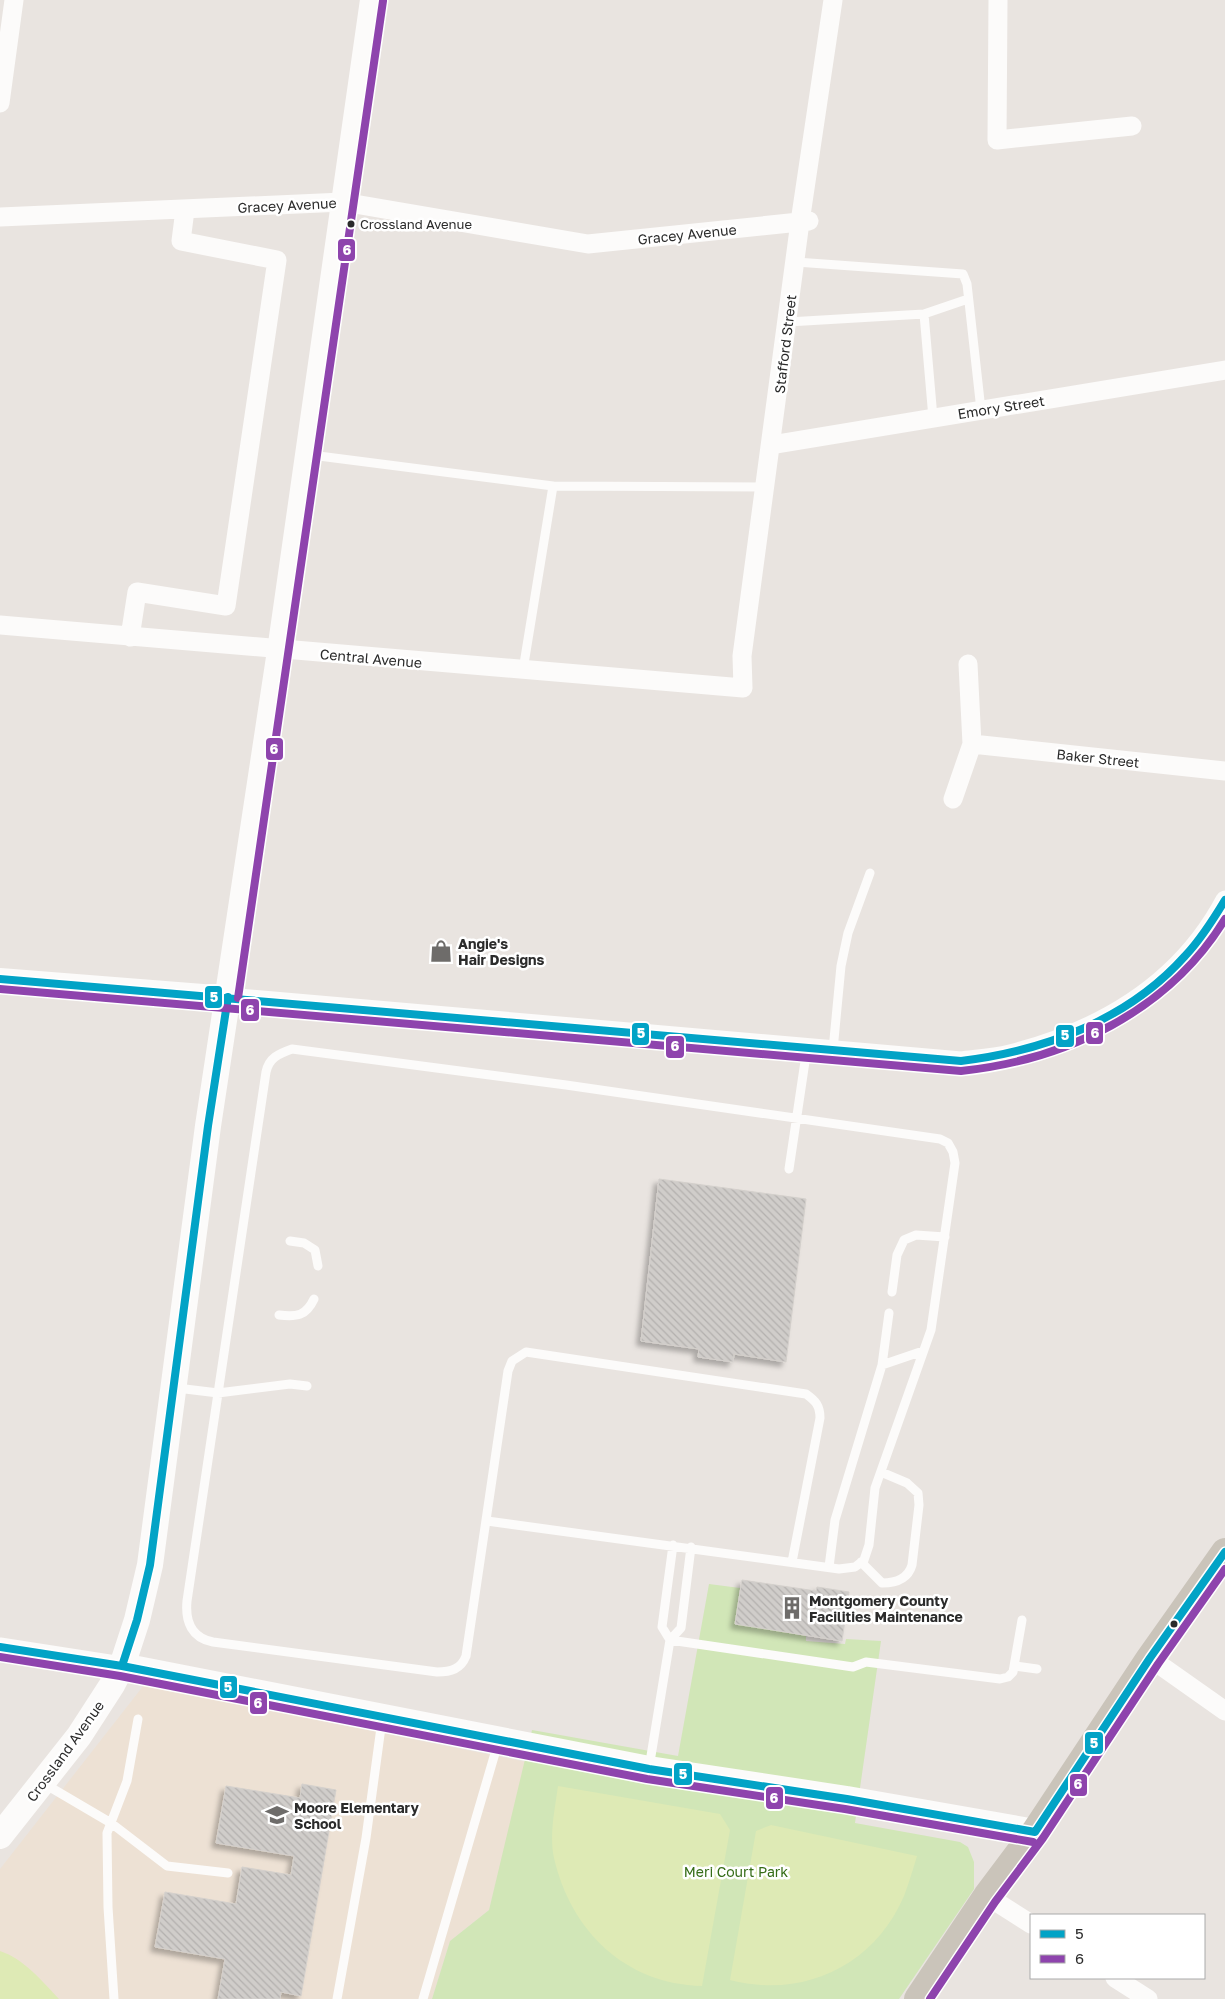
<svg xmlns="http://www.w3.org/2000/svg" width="1225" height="1999" viewBox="0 0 1225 1999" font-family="'Golos Text',sans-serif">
<defs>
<pattern id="building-back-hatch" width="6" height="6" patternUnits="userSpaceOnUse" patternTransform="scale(1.25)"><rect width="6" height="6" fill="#d0cdca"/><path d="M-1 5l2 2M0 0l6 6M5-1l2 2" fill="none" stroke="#b3b0ae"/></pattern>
<filter id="shadow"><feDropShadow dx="-4.5" dy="4.5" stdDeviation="2.5" flood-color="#0004"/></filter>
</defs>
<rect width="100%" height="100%" fill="#e9e4e0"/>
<path fill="#ede1d4" d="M144,1685l382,77 -37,148 -39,31 -18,58h-432v-130z"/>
<path fill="#d1e6b7" d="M709,1584l31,4 -5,35 71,13v5l39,3 1,-5 35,2 -26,182 105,19 8,5 6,15v27l-75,110h-467l18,-58 39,-31 43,-180 146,26z"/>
<path fill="#deeab5" d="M558,1786l162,28 10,16 -28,156c-77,-2 -131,-55 -148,-128 -5,-23 1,-49 4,-72z
M771,1825l146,31c-4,13 -8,27 -13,40 -30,70 -101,103 -174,84l26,-149z
M0,1951c24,8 42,30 59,48h-59z"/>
<path fill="url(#building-back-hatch)" stroke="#d4d0cc" filter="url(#shadow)" d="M659,1179l147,20 -20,163 -52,-8 -1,8 -35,-5 1,-8 -58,-8z
M742,1580l74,11 1,-4 32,5 -7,49 -107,-17z
M302,1784l34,6 -35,206 -20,-4 -1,7h-62l7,-40 -70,-12 10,-55 71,12 6,-37 49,8 3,-19 -78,-13 10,-57 74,12z"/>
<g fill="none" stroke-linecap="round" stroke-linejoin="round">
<path stroke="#fcfbfa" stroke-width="9" d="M796,262l167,12 4,10 14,126
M924,314l44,-15
M788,322l136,-8 9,104
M311,455l242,31 213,1
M523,670l30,-184
M833,1050l8,-84 7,-33 22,-60
M789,1169l18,-121
M290,1241l14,2 11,7 3,16
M892,1292l5,-37 7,-15 12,-5 29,2
M279,1315c18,2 27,1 35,-16
M882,1365l41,-14
M177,1388l41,5 72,-9 17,2
M487,1521l352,48 16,-2 9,-7 5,-15 6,-57 56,-158 24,-167 -2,-11 -5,-9 -8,-4 -374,-54 -274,-36c-14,5 -23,9 -26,23l-79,529c-2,21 5,37 26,41l224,30c14,0 24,-3 29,-16l42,-285 4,-10 14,-9 280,42c10,7 14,12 14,24l-28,144
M861,1562l21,21c14,0 26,-4 30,-18l7,-60 -1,-12 -11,-10 -26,-11
M829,1567l6,-47 47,-155 7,-52
M670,1640l183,27 13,-5 134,17 8,-2 5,-5 9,-52
M670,1640l-8,-13 11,-82
M1015,1666l22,3
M649,1768l21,-128 11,-12 10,-81
M43,1783l68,40 56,43 61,7
M114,1999l-6,-92 -1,-74 20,-52 11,-62
M337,1999l29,-161 16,-118
M423,1999l75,-256"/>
<path stroke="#fcfbfa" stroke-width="19" d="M998,0l-1,140 135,-14
M0,103l14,-103
M0,217l343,-15 245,42 221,-23
M777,444l448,-74
M0,625l743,63 -1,-32 58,-434 33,-222
M130,637l7,-45 89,14 51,-346 -96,-19 4,-31
M972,744l253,27
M953,799l19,-55 -4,-80
M228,997l733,64c16,-2 33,-3 49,-7 90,-23 170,-69 215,-154
M0,1647l122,19
M1150,1658l75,53
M987,1896l44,28
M1115,1978l33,21"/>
<path stroke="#fcfbfa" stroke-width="22" d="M0,979l228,18"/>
<path stroke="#fcfbfa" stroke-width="26" d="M122,1666l527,103 198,30 188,33
M0,1836l79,-100 33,-51 10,-19 15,-46 13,-55 58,-439 72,-475 93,-651"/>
<path stroke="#cac4ba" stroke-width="28" d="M918,1999l69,-103 48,-64 115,-174 75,-106"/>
<defs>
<path id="bus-1" d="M0,979l961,82c83,-10 167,-41 224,-105 16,-17 28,-36 40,-56
M0,1647l122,19 527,103 198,30 188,33 115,-174 75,-106
M122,1666l15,-46 13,-55 58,-439 20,-129"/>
<path id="bus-2" d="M0,989l961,82c105,-11 208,-60 264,-152
M238,998l145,-997
M0,1657l120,19 527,103 198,30 188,33
M930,1999l65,-97 48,-64 115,-174 67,-95"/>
</defs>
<use href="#bus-1" stroke="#fff" stroke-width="11"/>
<use href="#bus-2" stroke="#fff" stroke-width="11"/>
<use href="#bus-1" stroke="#02a3c6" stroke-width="8"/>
<use href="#bus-2" stroke="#8e44ad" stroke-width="8"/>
</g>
<defs>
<symbol id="shop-bare" viewBox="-9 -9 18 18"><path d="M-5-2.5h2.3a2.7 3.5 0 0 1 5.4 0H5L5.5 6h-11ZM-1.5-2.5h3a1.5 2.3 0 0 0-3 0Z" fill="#6e6c6a" stroke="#fff" stroke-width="2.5" paint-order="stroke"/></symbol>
<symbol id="building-bare" viewBox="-9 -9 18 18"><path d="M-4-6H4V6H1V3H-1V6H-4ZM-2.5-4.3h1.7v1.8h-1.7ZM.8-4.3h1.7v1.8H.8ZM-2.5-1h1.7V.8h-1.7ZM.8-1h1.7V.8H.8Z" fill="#6e6c6a" stroke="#fff" stroke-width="2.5" paint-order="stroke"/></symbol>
<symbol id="school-bare" viewBox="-9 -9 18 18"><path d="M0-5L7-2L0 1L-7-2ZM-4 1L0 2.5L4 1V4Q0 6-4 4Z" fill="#6e6c6a" stroke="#fff" stroke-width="2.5" paint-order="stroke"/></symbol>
</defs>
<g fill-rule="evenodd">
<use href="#shop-bare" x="425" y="935" width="32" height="32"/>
<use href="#building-bare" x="776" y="1592" width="32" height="32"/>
<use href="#school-bare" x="261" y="1799" width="32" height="32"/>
</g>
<g fill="#2b2b2b" stroke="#fff" stroke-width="2">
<circle cx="351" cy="224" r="4.5"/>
<circle cx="1174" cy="1624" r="4.5"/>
</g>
<g text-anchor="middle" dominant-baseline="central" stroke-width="5" stroke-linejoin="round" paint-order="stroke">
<g font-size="13" fill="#2b2b2b" stroke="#fff" text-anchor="start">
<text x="360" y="224">Crossland Avenue</text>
</g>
<g font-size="14" fill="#2b2b2b" stroke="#fff">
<text transform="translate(287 205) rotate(-3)">Gracey Avenue</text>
<text transform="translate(687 234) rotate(-6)">Gracey Avenue</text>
<text transform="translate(785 344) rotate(-83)">Stafford Street</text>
<text transform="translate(1001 407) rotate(-9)">Emory Street</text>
<text transform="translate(371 658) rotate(5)">Central Avenue</text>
<text transform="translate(1098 758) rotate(6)">Baker Street</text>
<text transform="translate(65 1751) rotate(-54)">Crossland Avenue</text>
</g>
<g font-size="14" font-weight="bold" fill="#2b2b2b" stroke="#fff" text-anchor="start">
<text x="458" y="943">Angie's<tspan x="458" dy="16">Hair Designs</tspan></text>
<text x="809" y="1600">Montgomery County<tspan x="809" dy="16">Facilities Maintenance</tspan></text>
<text x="294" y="1807">Moore Elementary<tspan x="294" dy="16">School</tspan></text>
</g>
<g font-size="14" fill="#356c17" stroke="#fff">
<text x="736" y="1871">Meri Court Park</text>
</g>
</g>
<g stroke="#fff" stroke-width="2">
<rect x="337" y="238" width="19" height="24" rx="5" fill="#8e44ad"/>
<rect x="265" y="737" width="19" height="24" rx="5" fill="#8e44ad"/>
<rect x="204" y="985" width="19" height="24" rx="5" fill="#02a3c6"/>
<rect x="240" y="998" width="20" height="24" rx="5" fill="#8e44ad"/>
<rect x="1085" y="1021" width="19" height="24" rx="5" fill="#8e44ad"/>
<rect x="631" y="1022" width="19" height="24" rx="5" fill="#02a3c6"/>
<rect x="1055" y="1024" width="20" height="24" rx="5" fill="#02a3c6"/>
<rect x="665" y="1035" width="20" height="24" rx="5" fill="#8e44ad"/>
<rect x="219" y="1675" width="19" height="24" rx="5" fill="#02a3c6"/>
<rect x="249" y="1691" width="19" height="24" rx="5" fill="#8e44ad"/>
<rect x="1084" y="1731" width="20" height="24" rx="5" fill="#02a3c6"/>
<rect x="673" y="1762" width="20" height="24" rx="5" fill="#02a3c6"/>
<rect x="1069" y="1773" width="19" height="24" rx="5" fill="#8e44ad"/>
<rect x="765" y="1786" width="19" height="24" rx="5" fill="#8e44ad"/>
</g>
<g font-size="14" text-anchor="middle" font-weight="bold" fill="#fff">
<text x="347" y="255">6</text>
<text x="274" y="754">6</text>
<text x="214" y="1002">5</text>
<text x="250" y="1015">6</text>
<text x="1095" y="1038">6</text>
<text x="641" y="1038">5</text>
<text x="1065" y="1040">5</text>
<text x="675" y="1051">6</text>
<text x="228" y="1692">5</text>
<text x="258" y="1708">6</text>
<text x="1094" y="1748">5</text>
<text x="683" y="1779">5</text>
<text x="1078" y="1789">6</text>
<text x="774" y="1803">6</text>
</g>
<rect x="1030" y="1914" width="175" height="65" fill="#ffffff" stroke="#aaaaaa"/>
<rect x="1040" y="1930" width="25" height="8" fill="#02a3c6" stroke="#aaaaaa"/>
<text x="1075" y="1939" font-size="15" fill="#2b2b2b">5</text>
<rect x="1040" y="1955" width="25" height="8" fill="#8e44ad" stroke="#aaaaaa"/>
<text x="1075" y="1964" font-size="15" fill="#2b2b2b">6</text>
</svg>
